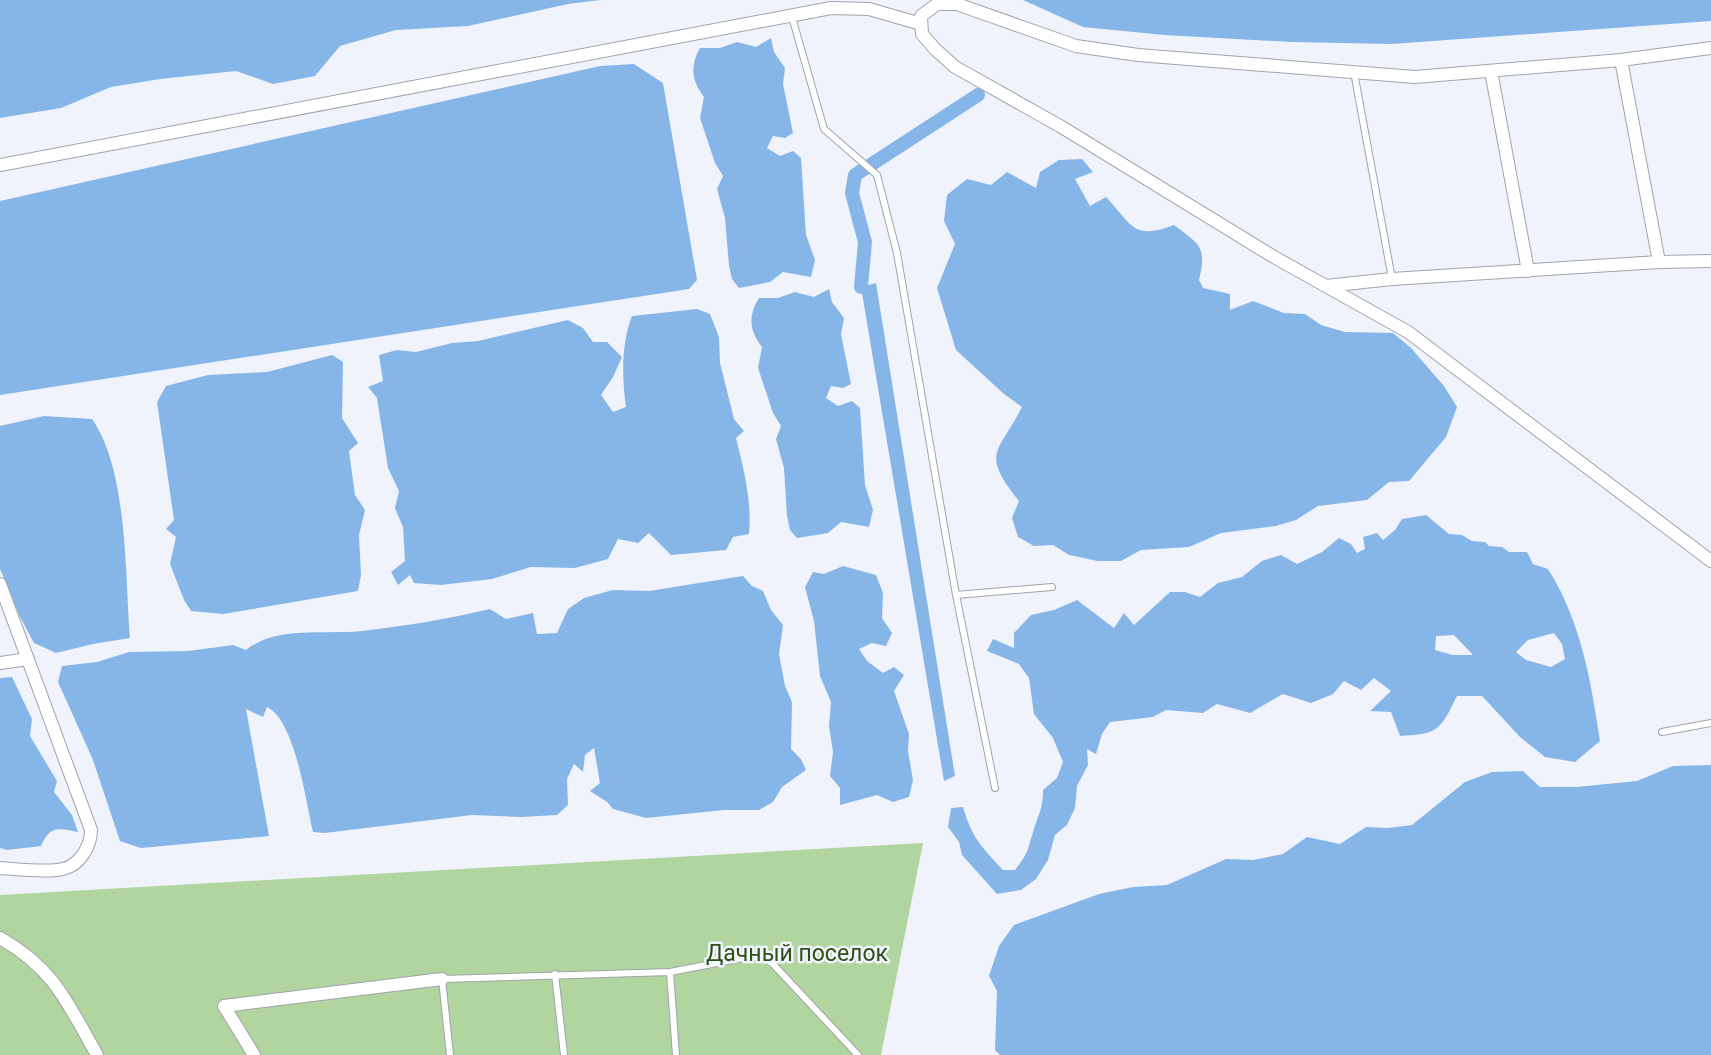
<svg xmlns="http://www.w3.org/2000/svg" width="1711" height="1055" viewBox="0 0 1711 1055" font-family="Roboto,sans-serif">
<rect width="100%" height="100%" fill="#f0f3fc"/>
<path fill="#b1d59e" d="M923,843l-42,212h-881v-160z"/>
<path fill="#86b6e8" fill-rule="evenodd" d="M0,0h601l-33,4 -100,22 -72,4 -56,16 -25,30 -42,8 -37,-13 -76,8 -49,8 -50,21 -61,10z
M1023,0h688v21l-319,23 -100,-2 -128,-7 -81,-8z
M771,38l3,14 11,16 -2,16 10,49 -8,5 -12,-2 -6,12 13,8 13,-5 8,7 5,77 9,25 -4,17 -28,-5 -13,10 -31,6 -7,-9 -3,-13 -4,-48 -8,-29 6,-13 -8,-13 -15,-45 4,-21c-13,-17 -14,-31 -4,-49h20l17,-6 19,5z
M634,64l29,19 34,197 -8,9 -689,106v-194l600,-135z
M1082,159l11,13 -18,7 15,27 16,-9c26,27 26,44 68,28 26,20 33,21 25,55l4,8 27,6v16l23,-9 31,12 21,1 16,11 24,7 48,1 18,15 33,38 13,21 -11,30 -37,44 -20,1 -22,18 -49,6 -22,14 -20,6 -55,7 -32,14 -48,3 -20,11h-23l-29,-6 -16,-10 -19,1 -16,-9 -6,-19 7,-17c-39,-49 -21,-47 3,-94l-18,-13 -48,-44 -19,-62 18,-44 -11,-23 3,-26 20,-16 24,6 16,-13 29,16 4,-16 19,-12z
M876,283l79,493 -11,5 -83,-494z
M829,289l3,13 12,16 -3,16 10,50 -8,4 -12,-2 -5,12 12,8 14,-5 8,7 5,77 8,25 -4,17 -28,-5 -13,11 -31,5 -7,-8 -3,-14 -3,-48 -8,-29 5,-13 -8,-13 -15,-45 4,-21c-13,-17 -14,-31 -3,-49h19l17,-6 19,5z
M697,309l13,5 9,23 1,26 14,56 10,12 -8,7c8,32 16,63 13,96l-16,3 -7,13 -55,5 -22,-22 -11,10 -20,-4 -10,20 -33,9 -44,-1 -39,12 -51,6 -27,-2 -4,-8 -12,10 -7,-13 14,-11 -2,-34 -8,-19 4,-17 -11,-23 -11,-70 -9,-11 15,-6 -4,-26 18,-5 19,2 36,-9 26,-2 90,-21 15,8 10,14h14l15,15 -9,20 -12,18 12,17 13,-5c-4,-29 -5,-63 6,-91z
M332,355l11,7 -1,56 16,25 -9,8 6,44 10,15 -6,25 2,40 -3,16 -135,23 -32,-3 -7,-11 -14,-36 6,-27 -10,-8 8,-9 -17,-118 9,-16 42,-11 59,-3z
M44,416l48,3c36,51 33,156 38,219l-37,6 -37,9 -22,-10 -15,-28 -19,-46v-143z
M1426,515l23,19 13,1 10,6 13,1 4,4 13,1 7,5h18l6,12 15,5c33,52 43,112 52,172l-25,21 -30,-5 -25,-20 -38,-41h-25c-17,34 -18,38 -57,40l-9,-24 -21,-1 21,-20 -17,-13 -13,12 -17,-9 -11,13 -22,9 -28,-9 -33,19 -33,-9 -14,9 -37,-3 -13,7 -43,5 -8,12 -6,20 -9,-5 1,16 -11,21 -2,22 -8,17 -12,10 -7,25 -12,19 -15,11 -24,4 -35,-39 -3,-13 -11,-15 3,-19 12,-1c9,31 18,39 40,63h12c15,-19 12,-20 19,-41 5,-16 9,-21 9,-39l14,-12 6,-16 -10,-24 -19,-24 -5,-36 -10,-14 -32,-13 6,-12 21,9v-15l17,-18 23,-5 23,-10 37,28 10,-15 10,12 36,-33h15l15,5 18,-14 24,-6 20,-16 19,-6 16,9 25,-12 17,-14 12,6 6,9 8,-4 -2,-12 14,-4 6,7 12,-10 7,-11zM1554,633l8,11 3,15 -14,8 -25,-7 -10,-8 12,-12zM1454,635l18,19v1h-19l-18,-5 1,-14z
M843,566l33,9 7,18 -1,25 10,15 -6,13 -14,-3 -13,6 8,12 16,12 11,-6 10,8 -10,16 15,43 -1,17 5,29 -4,17 -16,5 -16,-7 -37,10v-17l-10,-12 3,-24 -4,-26 2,-24 -11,-26 -6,-55 -9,-34 8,-15 11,2z
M743,576l9,10 11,5 8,19 12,15 -4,29 6,32 7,16 -1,47 10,10 5,11 -24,17 -9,15 -14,8h-35l-78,8 -33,-9 -6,-7 -17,-11 10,-8 -6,-35 -9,7 -2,17 -9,-8 -7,15 1,26 -11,10 -36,2 -49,-2 -147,18 -12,-1c-7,-30 -18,-112 -46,-125l-4,10 -17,-8 23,127 -128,12 -21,-7 -27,-81 -35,-78 4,-16 35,-4 32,-10 59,-1 45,-6 13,5c31,-25 78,-15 116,-19 43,-5 86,-12 128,-22l16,10 27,-6 4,21 20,-1 11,-24 16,-11 29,-8 36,1z
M12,677l20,42 -2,17 27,45 -3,11 18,23 6,17c-20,-4 -28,-7 -37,14l-34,4 -7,-2v-170z
M1711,765v290h-711l-5,-5 2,-59 -8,-15 10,-30 15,-21 85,-31 34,-7 34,-2 59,-26 27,1 30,-6 24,-17 33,7 26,-17 22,1 24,-3 53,-43 27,-10 31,-1 17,16h36l61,-6 36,-15z"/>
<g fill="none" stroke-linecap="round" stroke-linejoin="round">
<path stroke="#86b6e8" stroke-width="14" d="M861,287l4,-45 -13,-49 3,-18 123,-80"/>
<defs>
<path id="lane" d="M792,17l32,112 53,46 20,78 59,342 39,193
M1354,72l38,207
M956,595l96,-8
M1662,732l49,-9
M670,972l6,83
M555,974l9,81
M450,1055l-8,-76 228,-7 78,-15h13l11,6 86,92"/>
<path id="street" d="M1711,48l-90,12 -206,17 -277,-22 -62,-9 -119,-42h-20l-16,12 1,18 13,15 20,18 105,59 214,131 134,75 303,229
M1621,60l38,202
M1491,71l37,200
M0,165l831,-157 38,1 52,15
M1326,286l66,-7 267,-17 52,-1
M0,584l91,246c0,16 -11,35 -28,39 -14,4 -47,0 -63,-1
M0,663l28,-4
M0,938c54,30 68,66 97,117
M254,1055l-30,-49 218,-27"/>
</defs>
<use href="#lane" stroke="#a1a4ab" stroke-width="8"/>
<use href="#street" stroke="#a1a4ab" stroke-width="14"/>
<use href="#lane" stroke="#fff" stroke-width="6"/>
<use href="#street" stroke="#fff" stroke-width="12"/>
</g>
<g text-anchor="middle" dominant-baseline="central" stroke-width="5" stroke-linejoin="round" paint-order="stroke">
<g font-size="23" fill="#2d5015" stroke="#f0f3fc">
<text x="797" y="953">Дачный поселок</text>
</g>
</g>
</svg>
